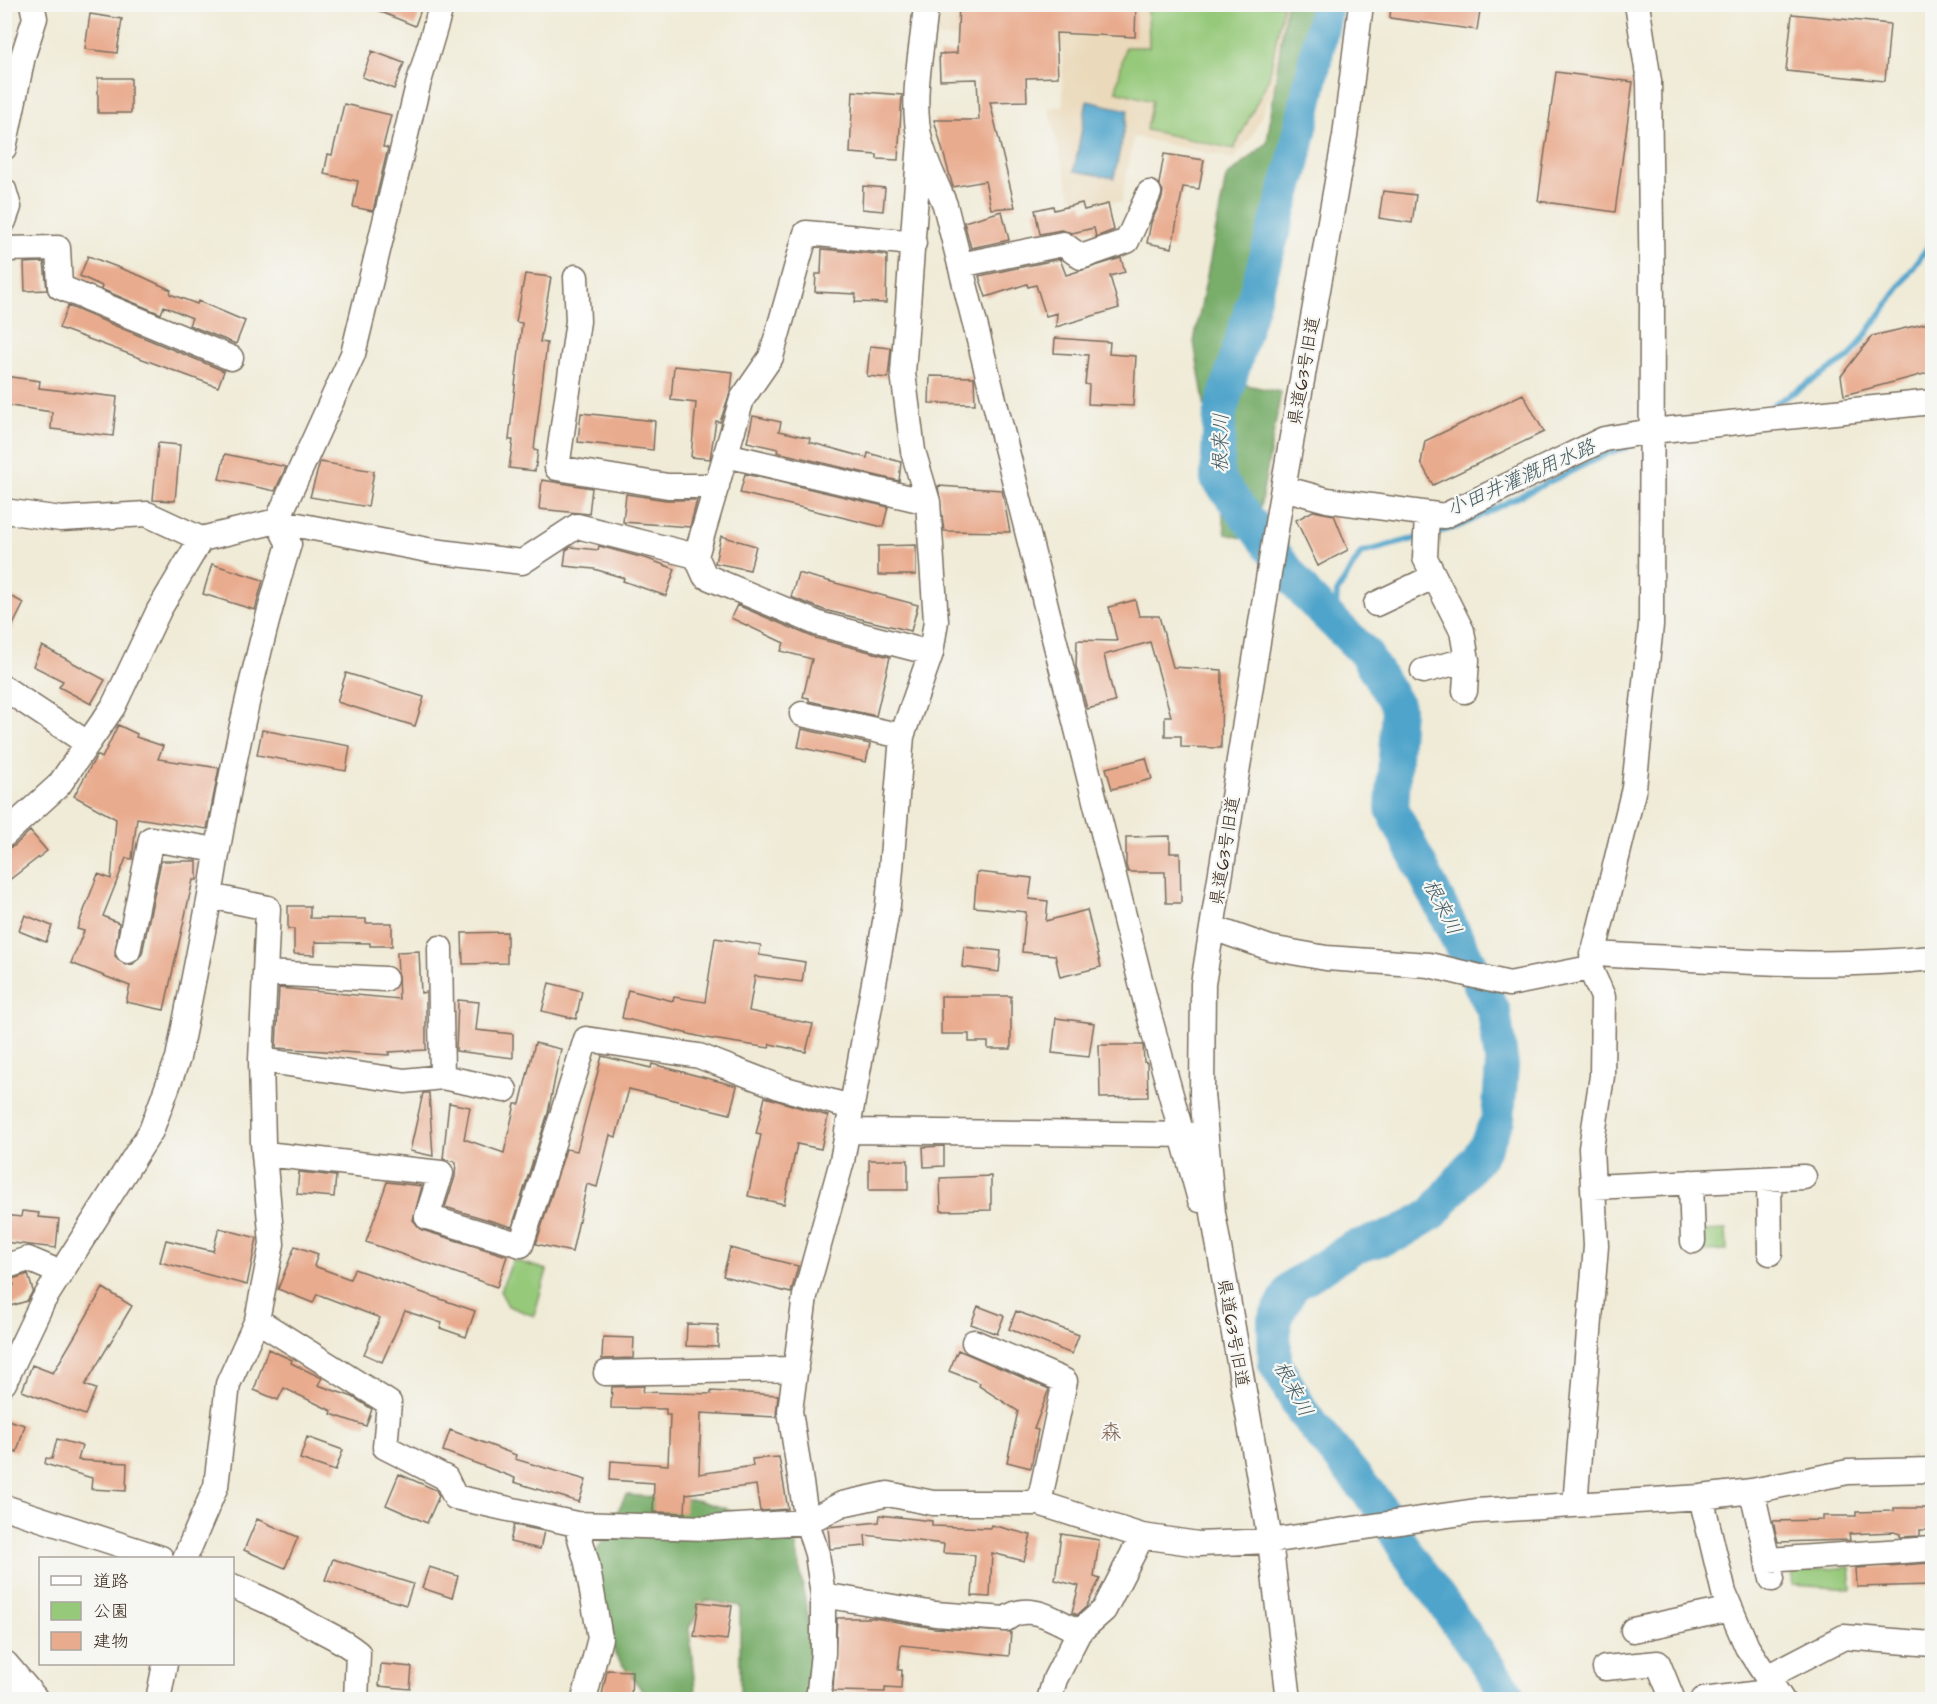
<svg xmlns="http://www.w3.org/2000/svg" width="1937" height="1704" viewBox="0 0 1937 1704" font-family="'Architects Daughter','Klee One',sans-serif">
<rect width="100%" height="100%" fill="#f6f6f2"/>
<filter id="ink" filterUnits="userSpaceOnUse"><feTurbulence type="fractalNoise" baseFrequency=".0167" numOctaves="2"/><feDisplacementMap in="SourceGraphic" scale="12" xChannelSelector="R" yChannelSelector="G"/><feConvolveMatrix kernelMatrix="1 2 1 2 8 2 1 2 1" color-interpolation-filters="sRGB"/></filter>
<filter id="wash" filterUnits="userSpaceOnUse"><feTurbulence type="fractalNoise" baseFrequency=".008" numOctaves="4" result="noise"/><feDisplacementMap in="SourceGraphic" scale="24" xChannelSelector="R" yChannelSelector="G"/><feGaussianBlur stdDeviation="1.35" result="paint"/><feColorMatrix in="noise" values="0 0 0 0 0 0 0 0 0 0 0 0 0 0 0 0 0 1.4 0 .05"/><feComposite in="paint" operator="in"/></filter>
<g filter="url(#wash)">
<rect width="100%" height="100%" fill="#f0ebd7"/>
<path fill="#ead9ba" d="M936,5h365l-3,28 -46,104 -18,22 -100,-22 -13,66 -50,-6 -23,-89 15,-2 -1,-61 -128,-8z"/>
<path fill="#96c97a" stroke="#687a4c" stroke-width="1.5" d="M1148,5h135l-14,73 -35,71 -88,-19 6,-29 -36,-10 9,-44h24z
M1726,1230l1,20 -25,1v-20z
M513,1260l34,10 -13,46 -26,-10 -8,-15z
M1850,1567l2,22 -60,-4 1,-13z"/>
<path fill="#78ad6a" stroke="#5a6c44" stroke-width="1.5" d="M1286,5h33l-1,21 -38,150 -39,110 -17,66 22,33 35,7 -27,149 -28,-7 -32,-192 32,-164 41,-35z
M626,1495l70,5 97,28 15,90 3,69 -7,12h-64v-93l-34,-6 -17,28 7,71h-47l-34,-44 -22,-97z"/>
<path fill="#4fa4cb" stroke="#456774" stroke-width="1.5" d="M1087,101l41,9 -14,68 -40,-7z"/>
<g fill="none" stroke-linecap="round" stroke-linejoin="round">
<path stroke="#4fa4cb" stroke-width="6" d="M1773,405l77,-48 82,-116
M1431,534l28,-8 147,-72 21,-7
M1335,621l2,-29 24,-39 60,-16"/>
<path stroke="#4fa4cb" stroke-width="34" d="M1327,4l-35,165 -72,244 -3,65 90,118 58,57 33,54 -6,102 102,203 8,54 -4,53 -16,33 -49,61 -35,21 -46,14 -59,38 -19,34 1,43 28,50 76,93 27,45 106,149"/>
</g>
<g id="blocks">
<path fill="#e9ab8e" d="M362,4h61l-8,22z
M959,4h177l-1,33 -79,-4 2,44 -32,1 1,23 -37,1 25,105 -24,2 -6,-28 -32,6 -19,-67h45l-2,-41 -37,1 -1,-26 18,-1z
M1391,4h90l-4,26 -87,-12z
M90,14l32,5 -5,34 -32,-4z
M1792,14l98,10 -5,57 -99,-10z
M372,51l32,12 -10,26 -32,-12z
M1556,72l77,10 -18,130 -77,-11z
M98,78h33v35h-33z
M853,91l49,4 -4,65 -21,-1v-4l-27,-2z
M344,104l47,11 -8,32 5,1 -15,63 -20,-4 5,-26 -34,-7 4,-20 4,1z
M1164,154l40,6 -5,29 -16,-2 -11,61 -25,-5 4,-20 11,-25 1,-7 -4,-7z
M863,186l22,2 -2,23 -21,-2z
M1383,191l33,4 -4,28 -33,-5z
M1082,203l2,7 24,-6 6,26 -18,7 -2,-9 -22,5 -11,-3 -21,4 -5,-24 18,-4 1,4z
M1002,211l7,29 -38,8 -7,-26z
M822,249l65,6 -1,48 -31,-1 1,-8 -41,-2 1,-18h5z
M88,256l53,20 30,14 -1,4 27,10 1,-3 47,20 -9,23 -47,-19 3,-7 -28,-12 -3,8 -60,-25 1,-3 -22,-10z
M1121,258l4,14 -15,4 9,32 -63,19 1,-14 -11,3 -10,-31 -8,2 -1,-3 -41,13 -7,-21 81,-17 6,16z
M44,262l3,28 -22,1 -1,-28z
M525,274l26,3 -11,65 7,1 -13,107 4,1 -3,20 -26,-3 4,-28h-4l13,-117 -6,-1z
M68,306l156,65 -6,16 -159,-59z
M1932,322v50l-88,23 -3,-19 31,-40z
M1055,338l55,4 -1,12 27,2 -3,50 -45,-2 1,-19 -4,-1 3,-29 -34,-2z
M870,346l21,2 -3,30 -21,-2z
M674,366l59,6 -2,18 -11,32 -4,-1 -6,38 -19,-2 5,-54 -25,-3z
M4,376l36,5 -1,7 78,9 -4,39 -62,-7 1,-17 -48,-7z
M930,376l44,1 1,27 -46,-1z
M1523,394l21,38 -111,53 -12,-22 4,-22z
M581,413l74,8 -2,29 -75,-8z
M753,416l28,6 -2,9 31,7 -1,4 58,16 1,-5 33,9 -2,19 -122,-29 1,-3 -31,-7z
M158,443l22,2 -5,56 -22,-1z
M225,454l61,13 -11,24 -56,-12z
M320,462l54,9 -6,36 -58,-10z
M745,474l143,33 -5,20 -143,-34z
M542,480l50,8 -3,26 -50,-5z
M938,486l64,4 8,42 -66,-1z
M626,494l40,6h31l-7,27 -67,-5z
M1313,511l21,4 14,35 -30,16 -22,-46z
M721,536l35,10 -6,24 -35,-7z
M916,545v30h-38v-29z
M599,546l49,13 27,10 -9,27 -43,-15 1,-3 -30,-9 -30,-3 2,-16 5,-3 27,3z
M212,564l51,16 -8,30 -52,-16z
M798,573l120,32 -7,26 -87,-21 -33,-13z
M4,593l20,10 -20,40z
M1135,600l4,16h20l14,51 49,3 -1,78 -40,-1v-11h-16v-20h6l-21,-74 -46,13 11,47 -28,7 -11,-43 1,-26 40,1 -8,-34z
M737,605l78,33 75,19 -14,59 -67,-15v-3l-6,-1 9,-38 -31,-8 3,-8 -53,-25z
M42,646l63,34 -14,24 -32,-17 4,-6 -30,-15z
M346,673l78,24 -9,29 -78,-24z
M118,725l19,9 -1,3 27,9 -5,13 61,9 -12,61 -70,-11 -5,41 -6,-1 -23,58 16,7 -4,33 10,9 8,-1 9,-10 19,-93h36v19h-4l-29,130 -38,-8 4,-16 -59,-23 13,-32 -7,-2 21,-55 13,5 5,-60 -42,-23 23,-41 5,3z
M802,729l68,15 -4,18 -68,-15z
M262,730l88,16 -4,25 -89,-16z
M1146,758l6,21 -40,10 -6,-21z
M30,831l17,20 -43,33v-35l10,-3z
M1170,836v17h10l1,50h-15l-1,-31h-37l-2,-7v-28z
M977,872l55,6 -3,21 19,2 -2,20 41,-11 14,57 -41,10 -5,-22 -33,-3 4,-40 -52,-5z
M288,906h22v12l56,1v4h26v23h-22v-3l-55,-1v13l-21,-1v-25h-6z
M25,915l27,11 -6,16 -27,-11z
M507,932v31l-44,1 -1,-31z
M715,938l46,7 -2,10 46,7 -3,20 -47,-6 -6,35 64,13 -7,28 -36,-8 -1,4 -63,-10 -84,-20 6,-28 45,11 1,-4 31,5z
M964,947l37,4 -2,21 -37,-5z
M419,951l2,42 5,-1v58l-37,2v3l-113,-7 3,-60 120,11 -2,-47z
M549,983l33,8 -6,28 -34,-8z
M941,996h70v53h-23v-7h-19v-8h-28z
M458,1000l21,2 -3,28 37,4v24l-57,-7z
M1056,1018l38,5 -5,34 -37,-4z
M535,1043l26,6 -13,64 -36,114 -67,-20 10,-30 1,-15 -13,-3 6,-56 21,4 -6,32 40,14 11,-49h5z
M1099,1045h44l1,17 3,1 1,34 -48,1z
M602,1056l49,12 1,-4 85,22 -7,28 -101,-25 -13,48 -6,-2 -13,52 -10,-3 -15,68 -36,-8 30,-95 11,2z
M423,1093h6l4,63 -23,-5z
M765,1097l63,19 -7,33 -24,-5 -13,60 -36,-8 13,-61 -5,-1z
M944,1146v20l-20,1 -1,-20z
M869,1160h39v30h-39z
M299,1172l37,4 -2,21 -37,-3z
M991,1176v34l-50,1 -1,-33z
M387,1182l35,4 -9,34 9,10 85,26 -10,31 -131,-45z
M22,1211l17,2 -1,4 21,2 -3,29 -52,-6v-27l17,2z
M219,1228l38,10 -10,47 -87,-23 6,-22 47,11z
M295,1246l23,8 -4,12 36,13 4,-10 121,42 -9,26 -26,-9 2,-5 -37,-12 -23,51 -18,-8 16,-36 -63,-24 -4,9 -35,-14z
M730,1248l68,18 -7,27 -68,-17z
M28,1274l5,17 -6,10 -23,7v-20l10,-3 -2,-6z
M103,1288l29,18 -47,79 11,4 -11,26 -63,-24 10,-26 21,8z
M978,1306l26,10 -7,18 -26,-10z
M1016,1311l63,24 -7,19 -63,-25z
M687,1324l31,1v22l-32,-1z
M603,1337l31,1 -1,20 -31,1z
M268,1349l24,11 -1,3 31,15 -4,7 35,12 19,12 -6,17 -35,-12 1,-3 -48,-23 -6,12 -24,-10z
M958,1350l91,39 -15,40 4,1 -7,38 -24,-6 11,-51 -39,-25 1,-3 -31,-12z
M644,1386l-1,6 68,2v-3l67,4 -2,22 -75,-4 -2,61 54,-8 -1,-7 27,-2 9,52 -28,2 -4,-26 -70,9 -1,19 -32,-1 1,-29 -44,-3 1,-19 57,4 2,-50h-4v-6l-55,-1 1,-21z
M4,1419l21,6 -8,27 -13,-4z
M450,1430l66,25 -1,4 71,21 -7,22 -65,-20 1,-4 -72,-27z
M307,1437l36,13 -8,21 -35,-12z
M57,1439l25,7 -4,14 49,3 -1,28 -35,-2 1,-11 -47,-14 1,-6 6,1z
M399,1474l37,16 3,6 -12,27 -41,-18z
M1894,1508h38v22h-12v6l-20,1v-3l-6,-2 -45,2 1,6 -72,2 -5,-21 50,-1v-4h33v-4l38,-1z
M880,1515l52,6v5l58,2 1,-3 40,10 -7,26 -32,-8 -2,44 -18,-1 3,-41 -32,-2 1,-9 -79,-9 1,11 -36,3 -2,-22 51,-5z
M257,1519l41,18 -13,31 -41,-18z
M514,1525l30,6 -4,18 -30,-7z
M1061,1534l38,6 -5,37 6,2 -14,28 -9,8 -5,-3 7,-26 -24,-6z
M333,1559l80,25 -7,21 -81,-25z
M1932,1563v22l-75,2 -1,-19z
M429,1567l29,9 -6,22 -30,-10z
M699,1602l33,4 -5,34 -33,-4z
M837,1618h37l60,10 77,4 -2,24 -108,-11 -3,25h4l-1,19 -16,-1v4l-52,-1z
M381,1664l31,3 -2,22 -31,-3z
M607,1670l25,1 -1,29h-30z"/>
</g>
</g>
<g filter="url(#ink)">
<use href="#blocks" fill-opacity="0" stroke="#7a6e5f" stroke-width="1.5"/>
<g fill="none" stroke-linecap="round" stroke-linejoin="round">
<defs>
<path id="minor" d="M926,4c-3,44 -16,92 -6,136 5,22 17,44 25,65l204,810 51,185
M4,148l19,-92 12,-38 -3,-14
M4,190l5,17 -5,14
M4,249l54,-1 2,39 171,71
M960,265l103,-21 18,13 46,-16 22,-48
M576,277l2,44 -21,147 111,18h49
M726,455l202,47
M1283,488l44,12 117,16 160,-77 48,-8 280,-29
M4,511l57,8 86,-5 54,25 76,-18 156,30 89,11 55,-36 119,30 46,-157 29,-42 35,-124 108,10
M1427,514l-2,44 37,73 5,29 -2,31
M277,521l76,-167 65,-269 24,-81
M696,556l9,20 114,48 112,29
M1376,604l57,-27
M1423,671l44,-11
M4,688l83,55
M802,714l100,22
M4,835l55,-50 54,-78 46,-97 42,-71
M1213,928l57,20 56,10 103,7 80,19 81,-16
M440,948l2,129
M128,951l23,-112 66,11
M1592,954c113,5 228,16 340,4
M265,973l120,6
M261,1060l144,21 37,-4 63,13
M847,1131l349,4
M265,1154l176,19 -14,44 94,28 65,-206 113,17 83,32 69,19
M1769,1179l1,74
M1691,1182l2,59
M1593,1187l211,-10
M4,1267l24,-8 33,14
M257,1320l132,83 -4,44 61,31 9,19 121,27 130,4 101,-6 35,-18 46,-10 45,9h106l103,33 56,8 72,-3 206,-30 225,-14 51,-6 96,-19 84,-2
M974,1342l91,39 -26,122
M606,1373l190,-4
M4,1383l39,-82 108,-170 27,-73 32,-162
M1752,1491l20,88
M1701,1497l23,96 23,54 35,53
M1575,1505l21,-259 -5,-98 11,-72 1,-79 -13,-29 44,-180 17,-163 1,-322 -3,-222 -12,-77
M4,1507l157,51
M576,1524l11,39 13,75 -16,62
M185,1558l31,-72 12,-102 29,-64 15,-76 -9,-101 -2,-83 7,-152 -58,-12c19,-118 44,-238 79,-352l-12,-23
M1767,1560l165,-11
M232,1586c30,12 50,22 77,38 18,10 32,15 49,29l-2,47
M823,1595l112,19 71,5c23,-18 51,2 73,13
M1633,1630l98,-21
M1605,1668l53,-5 15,37
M1767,1677l77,-40 88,7
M158,1700l7,-36
M818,1700l5,-47v-58l-6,-41 -10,-32 -17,-111 15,-115 37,-135 46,-256 14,-169 29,-83 5,-32 -8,-119 -15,-51 -10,-78 17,-232
M1049,1700l6,-21 24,-47 25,-22 38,-74
M1289,1700l-19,-159 -57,-328 -11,-119 1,-110 76,-473 66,-375 16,-132
M1703,1700l73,-9"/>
<path id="major" d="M4,1666l29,34"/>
</defs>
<use href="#minor" stroke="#7a6e5f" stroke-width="27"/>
<use href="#major" stroke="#7a6e5f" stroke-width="33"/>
<use href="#minor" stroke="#fff" stroke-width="24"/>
<use href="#major" stroke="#fff" stroke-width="30"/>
</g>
</g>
<g text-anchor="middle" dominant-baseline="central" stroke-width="4.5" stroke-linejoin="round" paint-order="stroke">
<g font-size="18" fill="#3b2a1e" stroke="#f6f6f2">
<text transform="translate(1304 371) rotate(-80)">県道63号旧道</text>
<text transform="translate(1225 851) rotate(-81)">県道63号旧道</text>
<text transform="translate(1233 1333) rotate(80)">県道63号旧道</text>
</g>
<g font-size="20" font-style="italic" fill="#435b63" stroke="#f6f6f2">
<text transform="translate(1221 443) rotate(-89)">根来川</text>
<text transform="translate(1521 478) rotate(-24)">小田井灌漑用水路</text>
<text transform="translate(1442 907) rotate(63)">根来川</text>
<text transform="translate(1293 1389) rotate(62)">根来川</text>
</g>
<g font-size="21" fill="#785745" stroke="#f6f6f2">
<text x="1111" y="1432">森</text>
</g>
</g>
<rect width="1937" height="1704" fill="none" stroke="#f6f6f2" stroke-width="24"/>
<rect x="39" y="1557" width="195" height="108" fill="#f6f6f2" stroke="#aba49d" stroke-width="1.5"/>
<rect x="51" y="1576" width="30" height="9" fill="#ffffff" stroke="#aba49d" stroke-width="1.5"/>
<text x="93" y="1587" font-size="18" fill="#3b2a1e">道路</text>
<rect x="51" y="1602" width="30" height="18" fill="#96c97a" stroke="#aba49d" stroke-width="1.5"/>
<text x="93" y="1617" font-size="18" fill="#3b2a1e">公園</text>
<rect x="51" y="1632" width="30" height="18" fill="#e9ab8e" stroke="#aba49d" stroke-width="1.5"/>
<text x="93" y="1647" font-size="18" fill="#3b2a1e">建物</text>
</svg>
